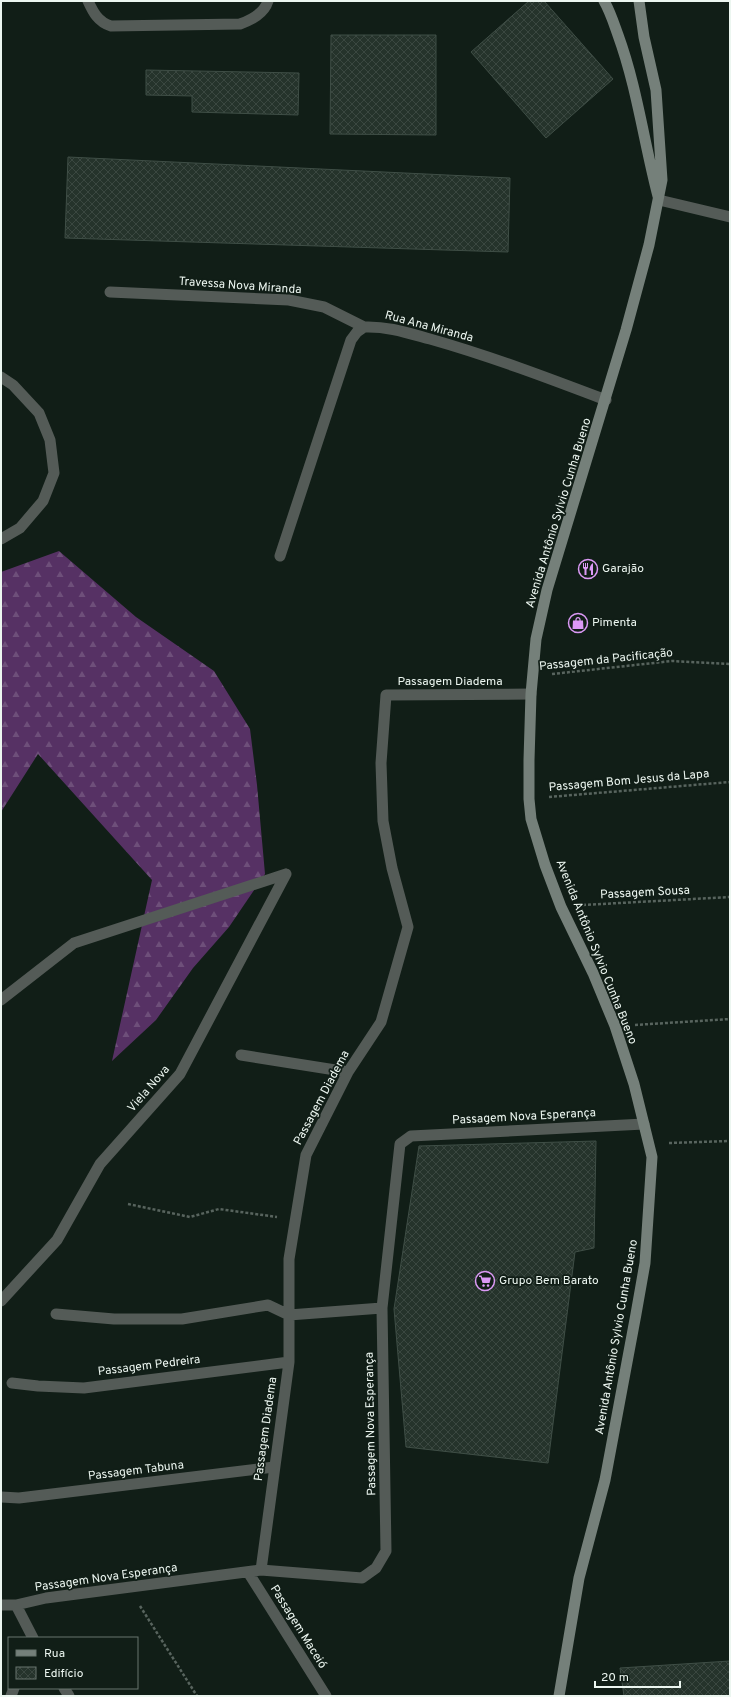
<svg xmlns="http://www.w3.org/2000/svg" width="731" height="1697" viewBox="0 0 731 1697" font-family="Overpass,sans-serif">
<defs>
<pattern id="forest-firs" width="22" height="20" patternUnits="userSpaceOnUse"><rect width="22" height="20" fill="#563164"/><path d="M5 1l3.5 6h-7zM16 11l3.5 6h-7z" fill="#6e4f7a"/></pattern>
<pattern id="building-cross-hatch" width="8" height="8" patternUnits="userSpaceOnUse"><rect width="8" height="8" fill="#25332b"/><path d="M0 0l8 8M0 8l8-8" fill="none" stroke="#3a4740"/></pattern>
</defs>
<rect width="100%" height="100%" fill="#111e17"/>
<path fill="url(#forest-firs)" d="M59,551l77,66 78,54 36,58 7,56 8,89 -36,53 -36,41 -37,52 -44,41 40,-181 -114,-126 -37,58v-240z"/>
<path fill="url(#building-cross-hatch)" stroke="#3f4e46" d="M529,1h15l69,78 -67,59 -75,-86z
M331,35h105v100l-106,-1z
M146,70l153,3 -1,42 -106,-3v-16l-46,-1z
M68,157l442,21 -2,74 -443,-14z
M596,1141l-2,107 -19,4 -27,211 -142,-16 -12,-138 25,-163z
M730,1661v35h-106l-4,-28z"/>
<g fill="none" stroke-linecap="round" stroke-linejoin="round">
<path stroke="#58645e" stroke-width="2.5" stroke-dasharray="3 2" stroke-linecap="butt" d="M552,674l120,-13 58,3
M549,797l181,-15
M583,905l147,-8
M635,1025l95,-6
M669,1143l61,-2
M128,1204l62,13 29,-8 58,8
M140,1606l57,90"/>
<path stroke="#545b57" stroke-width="11" d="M88,1c5,11 10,21 23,25l129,-2c11,-4 24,-10 28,-23
M659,200l71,17
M110,292l179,8 35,7 40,20
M280,556l71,-216 6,-8 7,-5c23,-1 44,6 66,12 60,17 118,39 176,61
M1,1000l73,-57 212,-69
M241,1055l107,17
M1,1301l56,-61 43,-76 80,-90 106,-200
M56,1314l58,5h68l86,-14 21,10 93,-7
M12,1383l26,3 46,2 205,-26
M1,1497l18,1 255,-31
M261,1570l28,-208v-103l17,-104 42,-83 33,-50 27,-95 -16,-59 -9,-47 -2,-58 5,-68 145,-1
M248,1572l78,124
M1,1605h15l30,-7 215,-28 101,8 14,-10 10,-17 -4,-243 18,-164 11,-8 233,-12
M16,1605l17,33
M64,1688l5,8
M11,1696l3,-8"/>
<path stroke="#545b57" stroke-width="11" d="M1,377l12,8 26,28 11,27 4,33 -11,28 -23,27 -19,11"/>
<path stroke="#75807a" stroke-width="11" d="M604,1c6,10 10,23 14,34 19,52 26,108 40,161
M559,1696l20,-118 26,-98 31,-166 9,-51 7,-106 -18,-73 -19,-58 -22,-53 -32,-66 -16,-42 -14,-46 -2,-20v-39l2,-66 5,-55 11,-49 79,-260 23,-85 13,-65 -6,-90 -12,-53 -5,-36"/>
</g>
<defs>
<symbol id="restaurant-ring" viewBox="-11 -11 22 22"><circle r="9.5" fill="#111e17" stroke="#db99f5" stroke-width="1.5"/><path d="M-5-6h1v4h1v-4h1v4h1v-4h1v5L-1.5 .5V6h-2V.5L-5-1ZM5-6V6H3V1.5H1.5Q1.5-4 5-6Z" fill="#db99f5"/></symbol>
<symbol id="shop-ring" viewBox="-11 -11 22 22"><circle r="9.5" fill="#111e17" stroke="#db99f5" stroke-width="1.5"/><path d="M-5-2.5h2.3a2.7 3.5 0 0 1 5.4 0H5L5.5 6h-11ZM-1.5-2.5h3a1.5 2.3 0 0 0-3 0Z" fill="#db99f5"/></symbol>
<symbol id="supermarket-ring" viewBox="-11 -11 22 22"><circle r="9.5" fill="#111e17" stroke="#db99f5" stroke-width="1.5"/><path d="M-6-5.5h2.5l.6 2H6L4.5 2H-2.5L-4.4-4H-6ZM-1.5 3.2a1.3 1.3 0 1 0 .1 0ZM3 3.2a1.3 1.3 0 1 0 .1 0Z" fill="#db99f5"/></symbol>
</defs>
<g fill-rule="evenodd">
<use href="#restaurant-ring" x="577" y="558" width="22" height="22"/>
<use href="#shop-ring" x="567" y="612" width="22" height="22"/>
<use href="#supermarket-ring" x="474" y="1270" width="22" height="22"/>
</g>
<g text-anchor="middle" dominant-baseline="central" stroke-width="3.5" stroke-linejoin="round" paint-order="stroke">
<g font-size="12" fill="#ecf6f0" stroke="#111e17">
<text transform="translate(240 286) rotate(4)">Travessa Nova Miranda</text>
<text transform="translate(429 327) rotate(15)">Rua Ana Miranda</text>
<text transform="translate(559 513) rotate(-73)">Avenida Antônio Sylvio Cunha Bueno</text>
<text transform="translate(606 660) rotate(-6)">Passagem da Pacificação</text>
<text x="450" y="682">Passagem Diadema</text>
<text transform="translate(629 781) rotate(-5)">Passagem Bom Jesus da Lapa</text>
<text transform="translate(645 893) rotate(-3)">Passagem Sousa</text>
<text transform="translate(596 952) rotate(68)">Avenida Antônio Sylvio Cunha Bueno</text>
<text transform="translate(149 1089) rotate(-49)">Viela Nova</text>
<text transform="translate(322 1098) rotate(-62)">Passagem Diadema</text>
<text transform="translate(524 1117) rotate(-3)">Passagem Nova Esperança</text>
<text transform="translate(617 1337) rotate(-80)">Avenida Antônio Sylvio Cunha Bueno</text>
<text transform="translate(149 1366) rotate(-7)">Passagem Pedreira</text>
<text transform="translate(371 1424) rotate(-91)">Passagem Nova Esperança</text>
<text transform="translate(266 1429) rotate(-82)">Passagem Diadema</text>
<text transform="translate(136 1471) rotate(-7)">Passagem Tabuna</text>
<text transform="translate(106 1578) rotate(-8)">Passagem Nova Esperança</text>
<text transform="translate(298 1627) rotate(58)">Passagem Maceió</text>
</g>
<g font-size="12" fill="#ecf6f0" stroke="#111e17" text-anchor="start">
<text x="602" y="569">Garajão</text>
<text x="592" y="623">Pimenta</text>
<text x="499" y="1281">Grupo Bem Barato</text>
</g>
</g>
<rect width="731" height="1697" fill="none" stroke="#ecf6f0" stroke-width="4"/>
<rect x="8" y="1637" width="130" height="52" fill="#111e17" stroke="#69746e"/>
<rect x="16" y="1650" width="20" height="6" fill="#75807a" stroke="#69746e"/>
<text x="44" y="1657" font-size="12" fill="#ecf6f0">Rua</text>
<rect x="16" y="1667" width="20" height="12" fill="url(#building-cross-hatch)" stroke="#69746e"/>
<text x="44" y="1677" font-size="12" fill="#ecf6f0">Edifício</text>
<path d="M595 1681v6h85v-6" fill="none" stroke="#ecf6f0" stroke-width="2"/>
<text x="601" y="1681" font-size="12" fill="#ecf6f0" stroke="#111e17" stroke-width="3" paint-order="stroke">20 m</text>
</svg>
